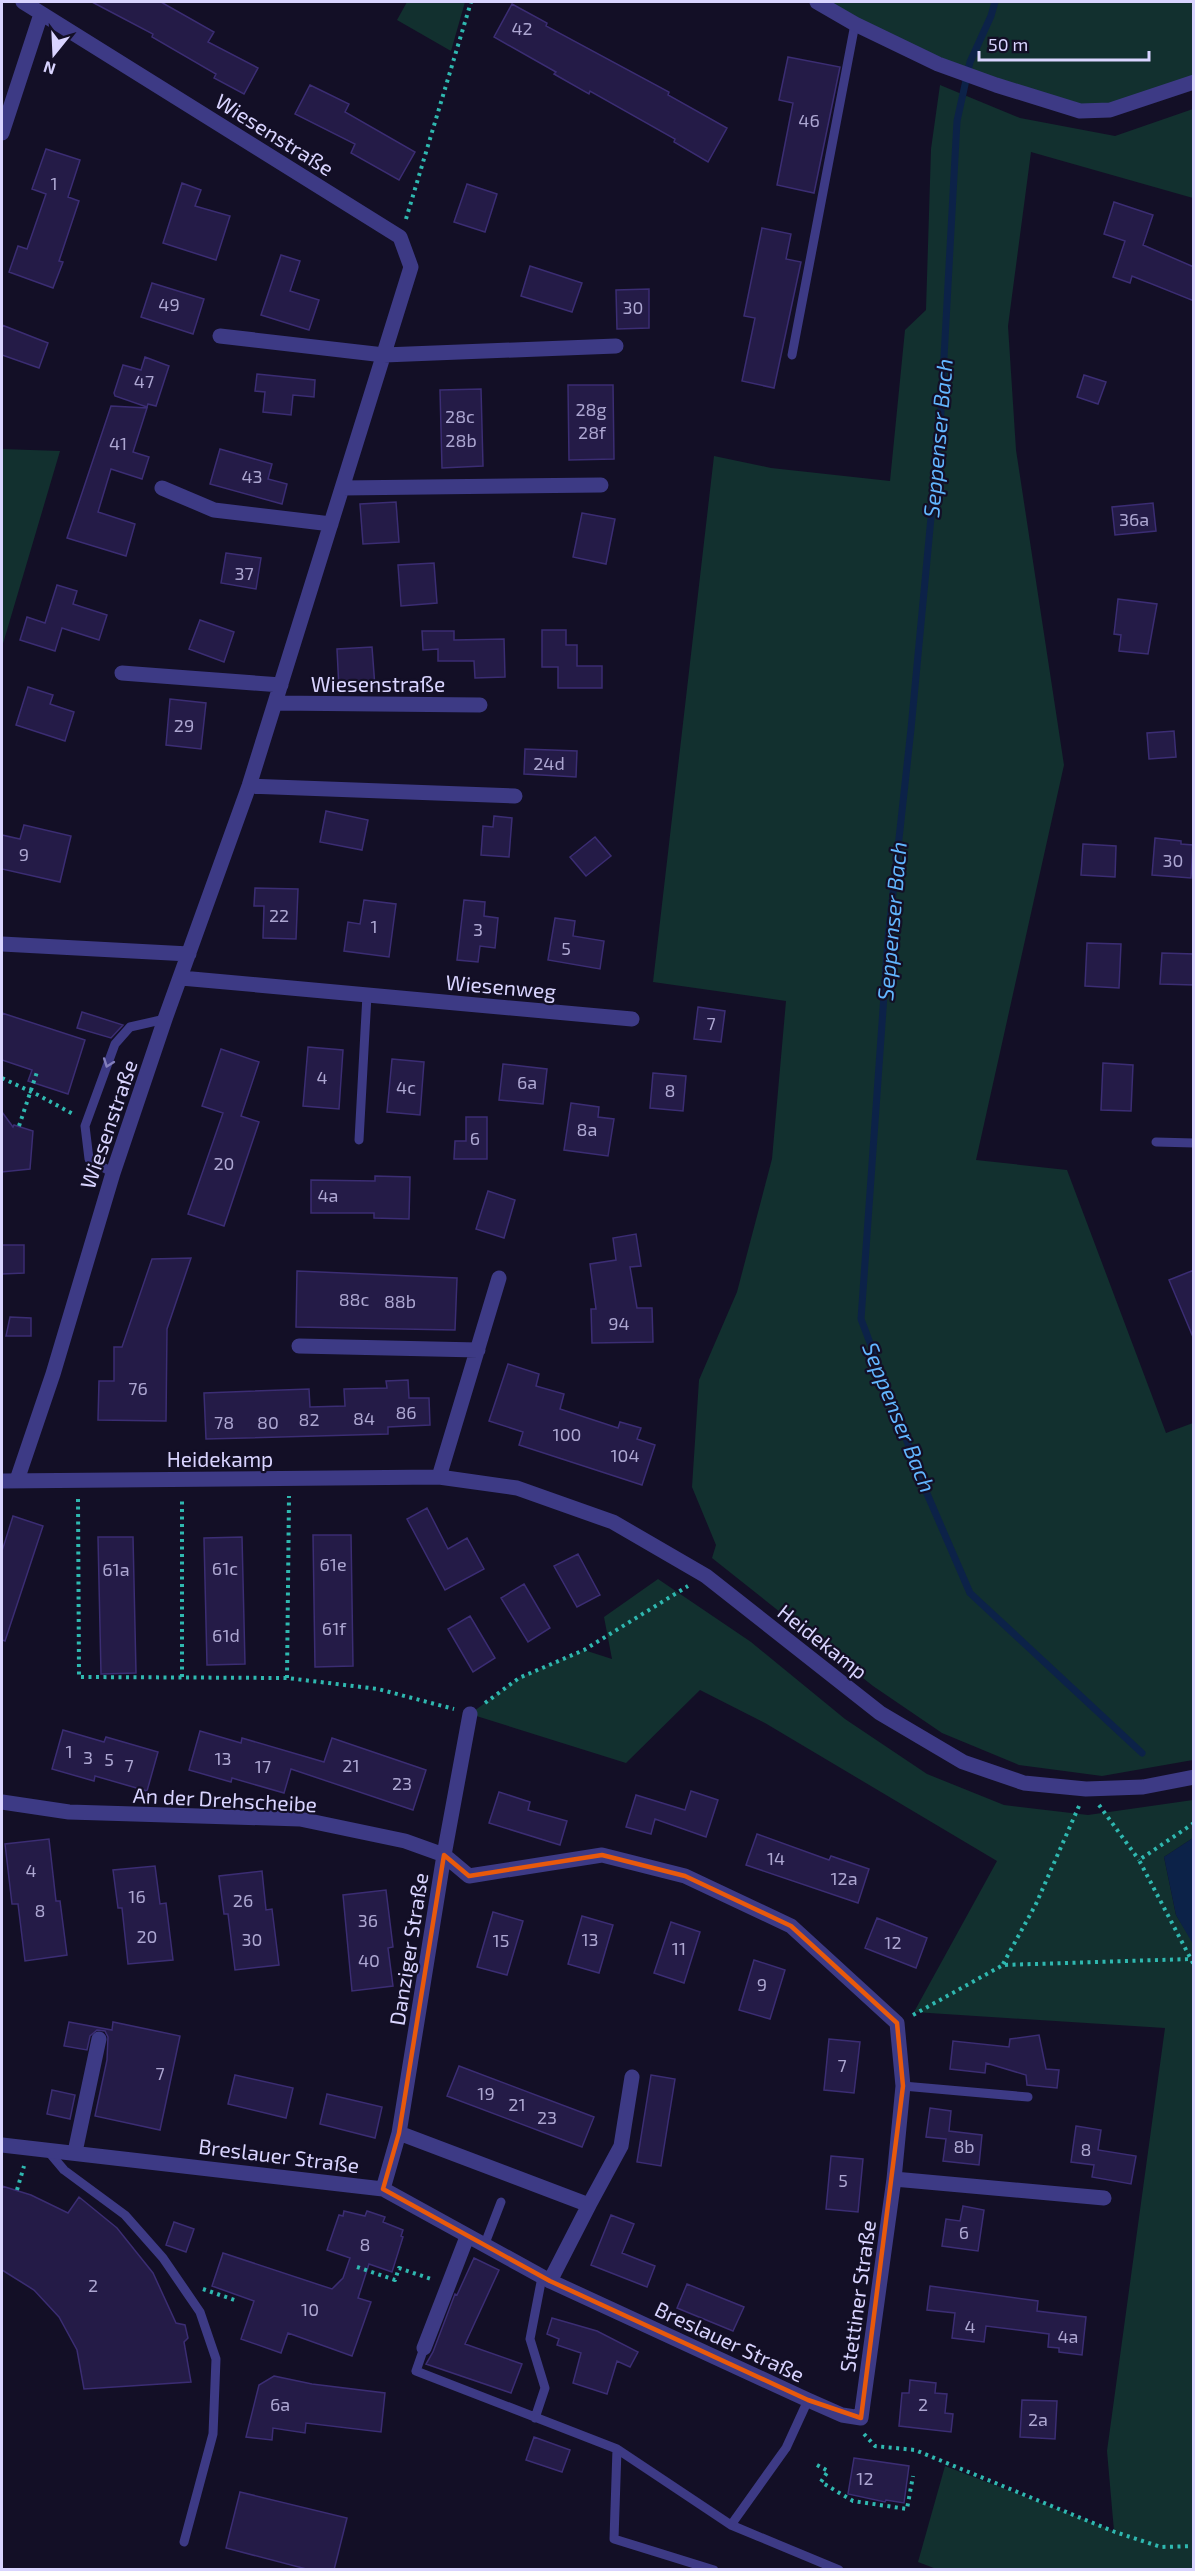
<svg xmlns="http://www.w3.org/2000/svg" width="1195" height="2571" viewBox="0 0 1195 2571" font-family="'Exo 2',sans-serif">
<rect width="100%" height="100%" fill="#130f26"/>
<path fill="#12302f" d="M407,2h58l-14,49 -54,-31z
M832,2h361v80l-83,28 -90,-18 -188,-82z
M940,85l80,33 95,18 78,-27v89l-162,-46 -23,174 8,124 48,315 -88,395 91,10 99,263 27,-10v337l-91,16 -83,-11 -77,-32 -69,-47 -161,-128 4,-13 -24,-58 7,-107 38,-88 35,-133 14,-158 -133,-19 61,-526 57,12 119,13 15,-151 21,-20 5,-161z
M2,449l58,2 -58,196z
M658,1579l93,63 94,77 82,55 77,31 84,10 105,-15v38l-29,19 12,58 18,29 -1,625 -254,1 -21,-8 27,-96 169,65 -7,-80 58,-423 -251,-16 83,-151 -232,-138 -65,-33 -74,73 -156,-49 49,-36 65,-28 28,9 -8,-42z"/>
<path fill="#0c2248" d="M1193,1838h1l-1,106 -17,-29 -12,-58z"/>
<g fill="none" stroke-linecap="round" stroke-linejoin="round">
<path stroke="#0c2248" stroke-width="7" d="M995,2l-4,14 -21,46 -13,59 -16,291 -30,317 -23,210 -27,380 64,170 45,104 172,160"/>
</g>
<path fill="#241b47" stroke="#3b2d73" stroke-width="1.5" d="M92,2h69l53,30 -6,10 50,26 -14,26 -30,-16 2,-4 -64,-37 1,-3z
M512,4l35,19 -1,3 123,66 -1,3 59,33 -19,34 -34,-20 1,-3 -85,-48 -1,3 -35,-20 2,-2 -62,-35z
M788,57l52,10 -26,126 -37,-8 16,-82 -14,-3z
M310,85l39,19 -4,8 70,40 -16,28 -48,-27 4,-9 -60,-30z
M46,149l34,11 -12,37 11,4 -20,60 4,1 -10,26 -44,-16 9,-26 9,3 19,-55 -14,-5z
M182,183l19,7 -6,16 35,10 -14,44 -53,-17z
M467,184l30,10 -12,38 -31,-10z
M1114,202l39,13 -10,30 51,22v34l-62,-25 -2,7 -17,-6 12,-36 -21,-7z
M762,228l29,6 -5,25 15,3 -27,126 -32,-7 13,-63 -11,-2z
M281,255l19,6 -10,30 29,9 -10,30 -48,-15z
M530,266l52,17 -10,29 -51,-16z
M152,283l52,16 -11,35 -52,-17z
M649,289v39l-32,1 -1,-39z
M2,325l46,18 -9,25 -37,-13z
M145,357l24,9 -13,40 -8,-2 -1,3 -32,-11 -1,-3 9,-28 18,5z
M257,374l58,6 -1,17 -21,-2 -2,20 -28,-3 2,-20 -10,-1z
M1084,375l22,7 -8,22 -21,-7z
M568,385h45l1,74 -45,1z
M481,389l2,77 -41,2 -2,-78z
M111,406l36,2 -14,44 16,5 -7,22 -31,-10 -13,43 37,12 -9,32 -59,-18z
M220,449l52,15 -4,15 19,5 -5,20 -72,-20z
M396,502l3,40 -36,2 -3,-40z
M1153,503l3,28 -41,4 -3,-28z
M582,513l33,6 -9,45 -33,-7z
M226,553l35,5 -5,31 -35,-6z
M434,563l3,40 -36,3 -3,-41z
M57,585l20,6 -4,13 34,11 -8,25 -37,-12 -7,23 -35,-11 7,-23 18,6z
M1118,599l39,5 -9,50 -29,-3 2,-16 -7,-1z
M200,620l34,12 -10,30 -35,-13z
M542,630h24v15h11v21h25v22h-44v-21h-16z
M422,631h32v9l50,-1 1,38 -30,1 -1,-17h-36v-12l-15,1z
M372,647l3,40 -36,2 -2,-40z
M28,687l25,8 -3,9 24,8 -9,29 -49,-16z
M170,699l36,4 -5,46 -35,-4z
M1174,731l2,26 -27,2 -2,-26z
M525,749l52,2 -1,26 -52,-3z
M326,811l42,9 -6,30 -42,-8z
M494,816l18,2 -3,39 -28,-2 2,-29 10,1z
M24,825l47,11 -11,46 -58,-13v-34l18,4z
M595,837l16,19 -25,20 -16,-19z
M1155,838l26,3v3l12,1 -2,33 -39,-3z
M1083,844l33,2 -1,31 -34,-2z
M255,888l43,1 -2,50 -33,-1 1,-32h-10z
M364,900l32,4 -7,53 -45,-6 4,-29 12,2z
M464,900l21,2 -1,14 14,2 -3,30 -15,-2 -2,16 -21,-2z
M555,918l20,3 -2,15 31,5 -4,28 -52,-9z
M1087,943l34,1 -2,44 -34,-2z
M1162,953l32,1v31l-34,-1z
M698,1007l27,4 -4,31 -27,-3z
M82,1012l41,13 -12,13 -34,-10z
M2,1013l83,27 -17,54 -40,-13 4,-11 -30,-10z
M308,1047l35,3 -4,59 -36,-3z
M221,1049l38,13 -18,54 18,6 -35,104 -36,-12 35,-101 -21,-7z
M392,1059l32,3 -4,53 -33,-3z
M1103,1063l30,2 -2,46 -30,-1z
M503,1064l44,5 -4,35 -44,-4z
M653,1073l33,3 -3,35 -33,-3z
M571,1103l28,4 -1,10 16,2 -6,37 -44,-6z
M2,1112l11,15 1,-2 19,6 -3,38 -28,3z
M466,1117h21v42h-33l1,-18h11z
M375,1176l35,1 -1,42 -35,-1v-5h-63v-33l64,1z
M488,1191l27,9 -11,38 -28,-9z
M636,1234l5,32 -11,1 7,41h15l1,34 -61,1 -1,-34h5l-6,-45 26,-4 -3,-22z
M2,1245h22v28l-22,1z
M191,1258l-24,71 -1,92 -68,-1 1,-39h15v-34h8l30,-88z
M1194,1270v67h-1l-24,-57z
M297,1271l160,7 -2,52 -159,-3z
M10,1317l21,1v18h-25z
M508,1364l31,10 -3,12 28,8 -4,15 58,19 2,-6 21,6 -4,11 18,6 -13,40 -123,-40 4,-13 -34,-11z
M408,1380l1,18h20l1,27 -42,2v7l-182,5 -2,-46 105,-4 1,18 35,-1 -1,-17 43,-1 -1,-7z
M427,1508l21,41 19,-11 17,31 -39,21 -38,-71z
M13,1516l30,10 -38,115 -3,-1v-89z
M313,1535h38l2,131 -38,1z
M98,1537h35l3,136 -35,1z
M242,1537l3,127 -38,1 -3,-127z
M578,1554l22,41 -23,12 -23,-41z
M524,1584l26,44 -22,14 -27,-44z
M470,1616l25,42 -22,14 -25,-43z
M63,1730l41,12 2,-5 52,15 -11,39 -52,-15 -1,5 -42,-12z
M200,1731l41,12 1,-5 82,24 8,-24 94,32 -13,40 -122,-41 -7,24 -52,-15 -1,4 -42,-12z
M691,1791l27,9 -12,37 -51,-18 -4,15 -25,-7 10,-32 49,15z
M499,1792l31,10 -2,8 39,11 -7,24 -71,-22z
M757,1834l72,26 2,-4 38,13 -11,34 -112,-38z
M49,1839l7,62h4l7,54 -42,6 -7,-57h-6l-7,-60z
M155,1866l5,38 6,-1 7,57 -45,4 -6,-56h-4l-5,-38z
M262,1871l4,39 6,-1 7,56 -44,5 -7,-56h-4l-5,-38z
M386,1890l7,57 -5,1 5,38 -41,5 -9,-96z
M493,1912l30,9 -16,54 -30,-8z
M582,1916l31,9 -14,48 -31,-9z
M877,1918l50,20 -11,30 -51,-20z
M671,1922l29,10 -16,51 -30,-10z
M754,1960l31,10 -15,49 -31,-9z
M69,2022l43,8 1,-8 67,14 -20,94 -65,-14 12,-56 1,-23 -3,-6 -8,-1 -7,6 -3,14 -23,-4z
M1039,2035l7,34 13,1 -2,18 -30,-3 -1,-10 -40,-12 -1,10 -35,-4 3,-28 56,6 1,-8z
M829,2039l31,3 -6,51 -30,-3z
M459,2066l135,51 -12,30 -135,-51z
M235,2075l58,13 -7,30 -58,-14z
M651,2075l24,4 -14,87 -24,-4z
M52,2090l23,5 -5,24 -23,-5z
M327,2094l55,13 -7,31 -55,-14z
M930,2108l21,3 -2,20 33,4 -3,30 -36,-4 3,-22 -20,-2z
M1076,2126l25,4 -3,20 38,6 -5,28 -39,-7 2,-12 -23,-3z
M831,2156l32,3 -5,53 -32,-3z
M2,2186l29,9 37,18 11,-16 38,31 36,45 23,50 9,2 3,13 -4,4 7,40 -107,7 -7,-39 -18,-33 -25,-27 -32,-20z
M963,2206l21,4 -6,41 -36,-5 4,-27 14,2z
M344,2211l21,5 2,-5 18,6 -2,5 20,8 -2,6 2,1 -11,35 -23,-8 -11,34 13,4 -19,54 -64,-23 -7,20 -40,-14 13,-38 -42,-15 11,-33 109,36 11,-11 7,-20 -23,-8 12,-35 4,1z
M611,2215l23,9 -12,29 33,13 -8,21 -56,-22z
M174,2222l20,7 -8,23 -20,-7z
M474,2258l25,12 -34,74 57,20 -11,29 -85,-29 7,-12 22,-58 2,1z
M687,2284l57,23 -11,24 -56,-23z
M930,2286l108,15 -1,10 49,6 -4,38 -23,-3v-4l-11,-1 1,-13 -63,-8 -2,16 -32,-4 3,-25 -28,-3z
M552,2318l45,13 41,21 -8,15 -13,-6 -10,33 -34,-11 8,-30 -24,-8 2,-6 -12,-5z
M274,2376l38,8 73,9 -4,39 -75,-9 -1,10 -32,-5 -1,12 -26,-3 13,-52z
M910,2380l26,3 -1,10 12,1 -2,19 8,1 -2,18 -52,-6 3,-33h7z
M1022,2400l35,1 -2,38 -35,-2z
M534,2437l36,13 -8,22 -36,-12z
M854,2458l55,8 -5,37 -18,-3 -1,2 -37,-8z
M240,2492l107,26 -13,52h-24l-84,-22z"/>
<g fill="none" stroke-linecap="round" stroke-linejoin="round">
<path stroke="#2fb8b0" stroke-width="4" stroke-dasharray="3 4.5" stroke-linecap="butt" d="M406,219l65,-217
M2,1078l36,17 35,19
M19,1126l18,-54
M78,1499l1,178 208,1 91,11 76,20
M182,1677v-179
M287,1678l2,-182
M485,1703l34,-25 65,-28 104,-64
M1099,1805l40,55
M1194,1823l-55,37 55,105
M1003,1964l33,-60 43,-98
M913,2015l90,-50 187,-6
M17,2190l7,-24
M357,2267l38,13 4,-12 32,11
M203,2289l34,12
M864,2434l11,12 40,4 200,82 46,15 33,-1
M817,2465l11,6 -7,11 32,19 54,8 6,-33"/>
<path stroke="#3d3a85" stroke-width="9" d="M792,355l63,-331
M359,1140l8,-145
M1156,1142l38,1
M113,1173l-24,-14 -4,-33 30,-82 15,-17 35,-8
M903,2086l125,11
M48,2151l16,19 61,45 38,43 37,54 16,47 -3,75 -29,108
M484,2246l17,-44
M424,2348l-8,23 201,78 -3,90 100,31
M535,2418l10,-30 -15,-49 12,-62
M617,2449l114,76 108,45
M731,2525l55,-77 22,-48"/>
<path stroke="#3d3a85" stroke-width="15" d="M817,2l38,22 83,40 58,21 84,26 30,-1 84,-28
M2,133l39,-119
M220,336l164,19 232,-9
M162,488l52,22 117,14
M342,488l259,-3
M122,673l159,12
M275,703l205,2
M249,786l266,10
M2,944l187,10
M181,978l451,41
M299,1346l179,4
M439,1477l60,-199
M17,1480l36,-106 60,-201 52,-154 84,-233 162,-519 -11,-30 -377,-235
M2,1481l437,-4 78,11 96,34 93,54 174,137 83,49 61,21 62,6 57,-2 51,-10
M2,1802l67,10 231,7 105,22 39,14 25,21 133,-21 83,21 106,50 106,97 6,63 -9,93 -33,239 -19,-3 -34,-15 -258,-119 -167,-92 -381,-44
M399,2133l190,72 -39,76
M75,2152l24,-113
M894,2179l210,19
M383,2189l16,-56 45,-278 26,-141
M589,2205l32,-59 11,-69
M424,2348l43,-111"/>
</g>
<defs><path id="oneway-chevron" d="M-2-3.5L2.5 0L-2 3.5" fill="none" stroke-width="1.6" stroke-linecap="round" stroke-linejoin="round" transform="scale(1.5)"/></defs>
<use stroke="#837fbc" href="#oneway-chevron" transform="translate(108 1063) rotate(110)"/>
<path fill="none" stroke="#e8590c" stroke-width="4.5" stroke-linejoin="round" d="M444,1855l25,21 133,-21 83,21 106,50 106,97 6,63 -42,332 -53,-18 -258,-119 -167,-92 16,-56z"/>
<g text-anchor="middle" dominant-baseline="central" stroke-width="4.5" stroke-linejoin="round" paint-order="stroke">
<g font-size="18" fill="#aca6d1">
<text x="522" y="28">42</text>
<text x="809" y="120">46</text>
<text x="54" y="183">1</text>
<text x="169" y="304">49</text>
<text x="633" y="307">30</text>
<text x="144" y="381">47</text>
<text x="591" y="409">28g</text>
<text x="460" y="416">28c</text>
<text x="592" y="432">28f</text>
<text x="461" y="440">28b</text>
<text x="118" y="443">41</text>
<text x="252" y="476">43</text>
<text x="1134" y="519">36a</text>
<text x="244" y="573">37</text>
<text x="184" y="725">29</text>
<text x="549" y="763">24d</text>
<text x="24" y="854">9</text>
<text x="1173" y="860">30</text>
<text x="279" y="915">22</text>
<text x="374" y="926">1</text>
<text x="478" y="929">3</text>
<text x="566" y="948">5</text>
<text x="711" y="1023">7</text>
<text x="322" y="1077">4</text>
<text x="527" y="1082">6a</text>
<text x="406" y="1087">4c</text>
<text x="670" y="1090">8</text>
<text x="587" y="1129">8a</text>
<text x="475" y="1138">6</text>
<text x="224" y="1163">20</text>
<text x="328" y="1195">4a</text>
<text x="354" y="1299">88c</text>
<text x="400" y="1301">88b</text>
<text x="619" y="1323">94</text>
<text x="138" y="1388">76</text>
<text x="406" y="1412">86</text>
<text x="364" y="1418">84</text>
<text x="309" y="1419">82</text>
<text x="224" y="1422">78</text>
<text x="268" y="1422">80</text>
<text x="567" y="1434">100</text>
<text x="625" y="1455">104</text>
<text x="333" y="1564">61e</text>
<text x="225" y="1568">61c</text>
<text x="116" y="1569">61a</text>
<text x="334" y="1628">61f</text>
<text x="226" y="1635">61d</text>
<text x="69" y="1751">1</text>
<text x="88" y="1757">3</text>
<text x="223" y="1758">13</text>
<text x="109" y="1759">5</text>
<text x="129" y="1765">7</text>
<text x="351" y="1765">21</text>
<text x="263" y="1766">17</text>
<text x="402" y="1783">23</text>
<text x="776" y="1858">14</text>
<text x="31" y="1870">4</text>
<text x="844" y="1878">12a</text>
<text x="137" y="1896">16</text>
<text x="243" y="1900">26</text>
<text x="40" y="1910">8</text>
<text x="368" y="1920">36</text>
<text x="147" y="1936">20</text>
<text x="252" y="1939">30</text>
<text x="590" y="1939">13</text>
<text x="501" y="1940">15</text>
<text x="893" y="1942">12</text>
<text x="679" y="1948">11</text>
<text x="369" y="1960">40</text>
<text x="762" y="1984">9</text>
<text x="842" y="2065">7</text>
<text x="160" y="2073">7</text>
<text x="486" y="2093">19</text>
<text x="517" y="2104">21</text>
<text x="547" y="2117">23</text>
<text x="964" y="2146">8b</text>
<text x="1086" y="2149">8</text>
<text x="843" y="2180">5</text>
<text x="964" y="2232">6</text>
<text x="365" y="2244">8</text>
<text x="93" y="2285">2</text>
<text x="310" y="2309">10</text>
<text x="970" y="2326">4</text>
<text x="1068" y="2336">4a</text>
<text x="280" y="2404">6a</text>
<text x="923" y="2404">2</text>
<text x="1038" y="2419">2a</text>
<text x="865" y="2478">12</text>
</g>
<g font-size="21" fill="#d9d4ff" stroke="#130f26">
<text transform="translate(275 134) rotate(32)">Wiesenstraße</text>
<text x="378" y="683">Wiesenstraße</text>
<text transform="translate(501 986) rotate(5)">Wiesenweg</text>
<text transform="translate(108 1124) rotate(-71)">Wiesenstraße</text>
<text x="220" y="1458">Heidekamp</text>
<text transform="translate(823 1641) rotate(38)">Heidekamp</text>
<text transform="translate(225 1799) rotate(3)">An der Drehscheibe</text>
<text transform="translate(408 1949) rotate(-81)">Danziger Straße</text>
<text transform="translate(279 2155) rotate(7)">Breslauer Straße</text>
<text transform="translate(857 2296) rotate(-82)">Stettiner Straße</text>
<text transform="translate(730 2341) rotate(25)">Breslauer Straße</text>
</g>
<g font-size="22" font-style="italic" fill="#62b6ff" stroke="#130f26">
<text transform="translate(937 438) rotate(-85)">Seppenser Bach</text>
<text transform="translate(891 921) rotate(-85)">Seppenser Bach</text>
<text transform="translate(900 1417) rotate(68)">Seppenser Bach</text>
</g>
</g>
<rect width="1195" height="2571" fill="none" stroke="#d9d4ff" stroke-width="6"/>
<g transform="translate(54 54) rotate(198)" stroke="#130f26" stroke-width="4.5" paint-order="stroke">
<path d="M0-4.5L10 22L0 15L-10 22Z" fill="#d9d4ff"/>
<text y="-9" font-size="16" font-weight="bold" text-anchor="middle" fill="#d9d4ff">N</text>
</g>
<path d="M979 51v9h170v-9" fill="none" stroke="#d9d4ff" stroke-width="3"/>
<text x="988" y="51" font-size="18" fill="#d9d4ff" stroke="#130f26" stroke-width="4.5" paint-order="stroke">50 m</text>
</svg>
